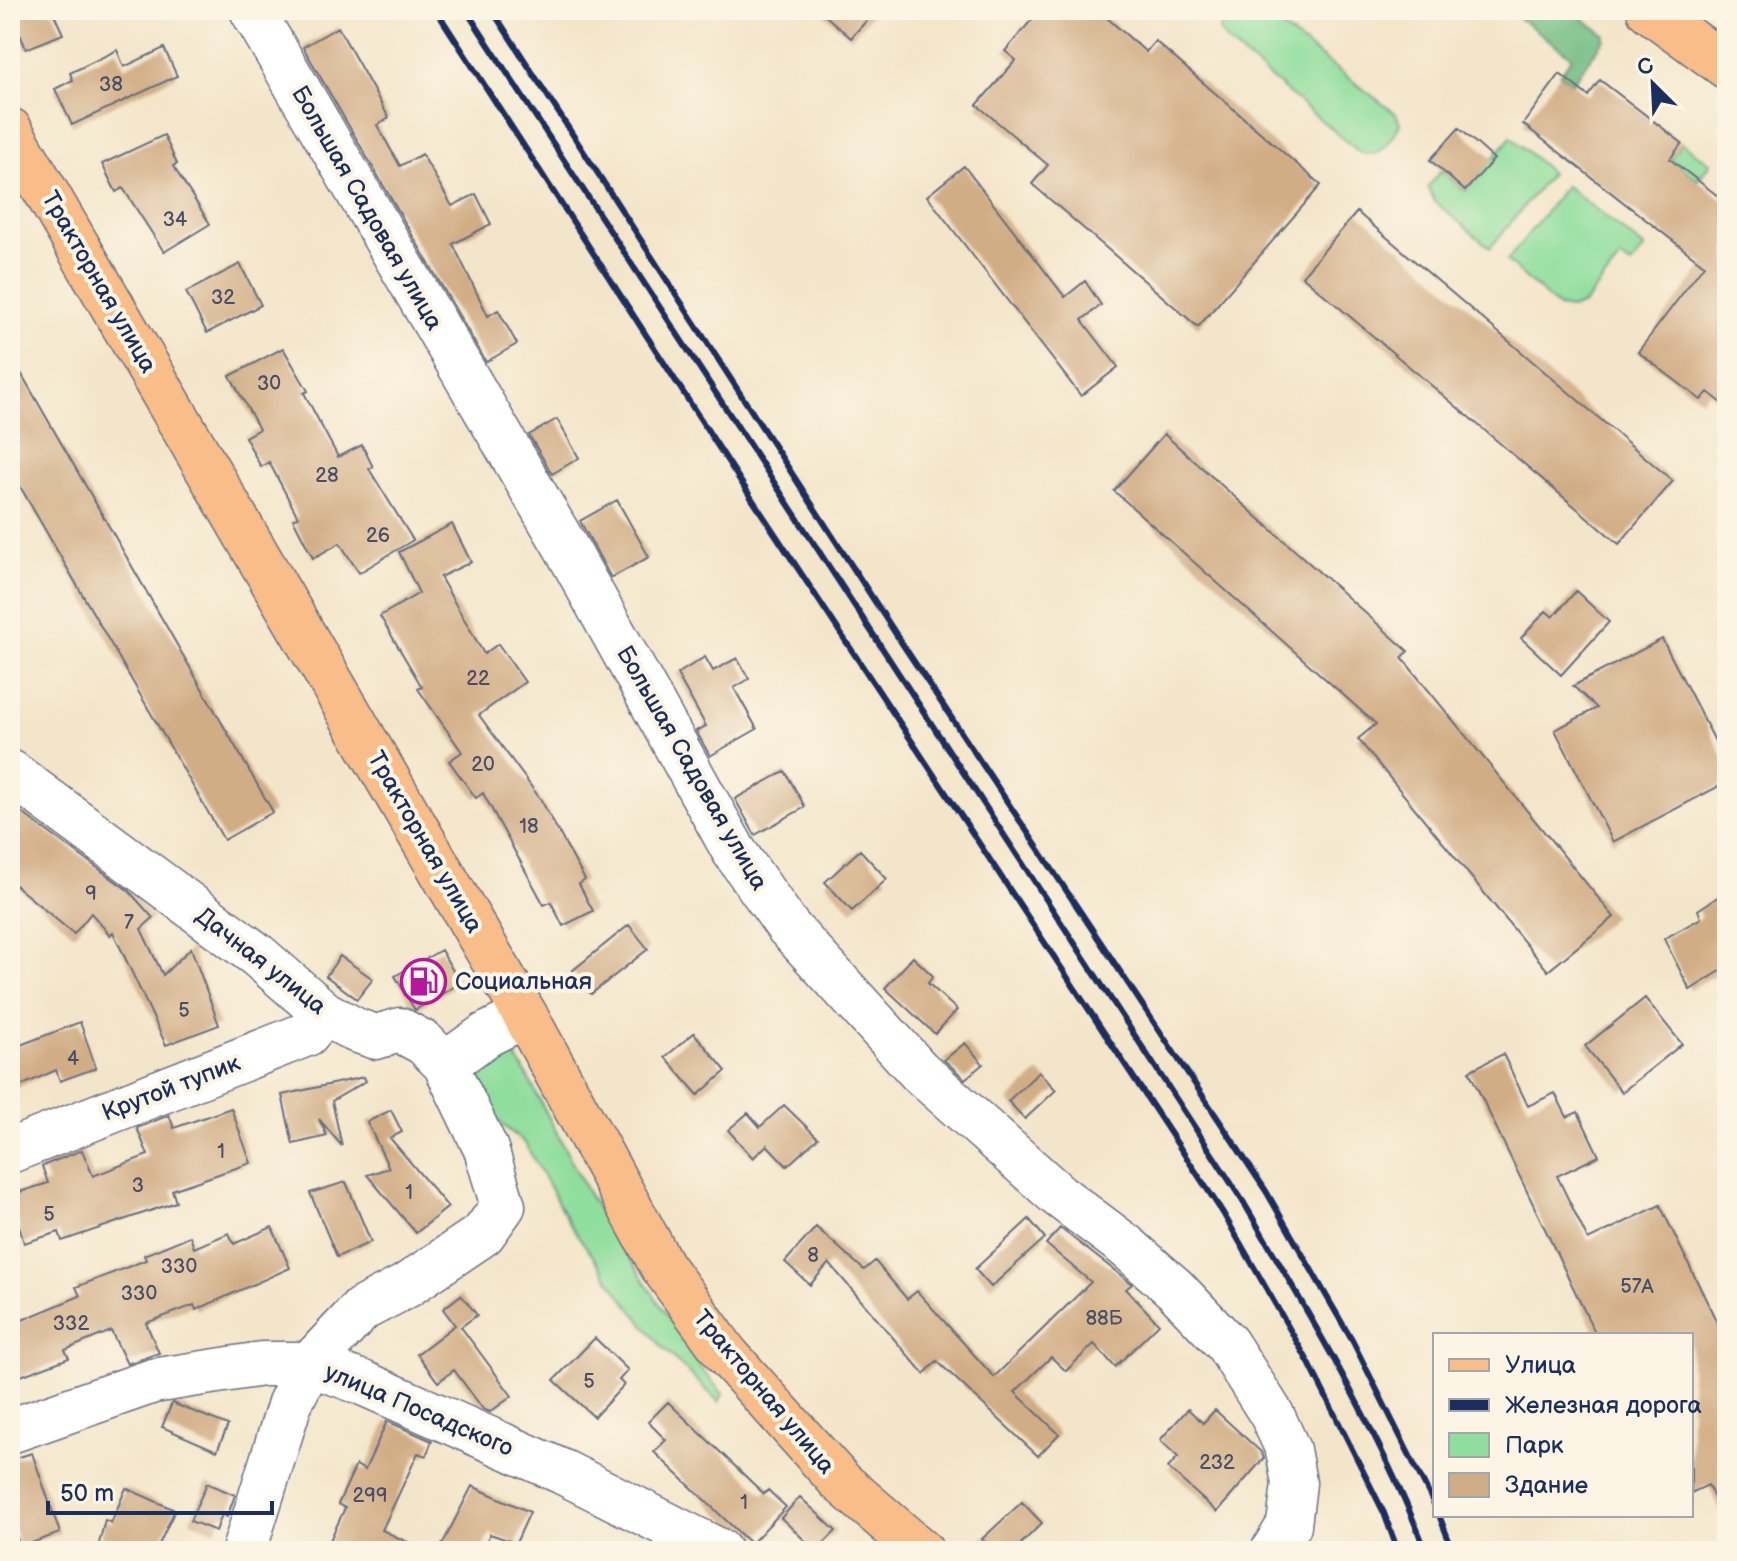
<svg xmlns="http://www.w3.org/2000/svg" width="1737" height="1561" viewBox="0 0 1737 1561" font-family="'Balsamiq Sans',sans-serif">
<rect width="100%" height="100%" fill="#fcf5e5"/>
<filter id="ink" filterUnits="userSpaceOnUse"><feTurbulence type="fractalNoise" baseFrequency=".0125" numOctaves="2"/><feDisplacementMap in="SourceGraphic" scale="16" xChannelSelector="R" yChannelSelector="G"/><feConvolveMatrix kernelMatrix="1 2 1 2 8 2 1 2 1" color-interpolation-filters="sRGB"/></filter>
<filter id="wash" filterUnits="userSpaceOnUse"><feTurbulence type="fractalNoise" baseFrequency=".006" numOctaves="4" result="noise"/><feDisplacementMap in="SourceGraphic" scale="32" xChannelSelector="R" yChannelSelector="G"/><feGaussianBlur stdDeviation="1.8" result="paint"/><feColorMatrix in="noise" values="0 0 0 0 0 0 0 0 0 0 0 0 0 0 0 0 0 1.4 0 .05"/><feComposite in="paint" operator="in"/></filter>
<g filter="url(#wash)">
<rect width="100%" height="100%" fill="#f3e5c9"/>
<path fill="#90de9d" stroke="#56867e" stroke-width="2" d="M1235,10h24l137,104 4,10c-9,17 -20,38 -42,27l-132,-110 -7,-11z
M1511,137l40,36 -61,75 -55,-46 -7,-15 13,-17 24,21z
M1682,143l29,21 -13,16 -28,-21z
M1566,186l79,62 -14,17 -10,-7 -37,46 -13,5 -13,-2 -51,-46z
M513,1054l10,14 66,127 113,175 21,24 -4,8 -57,-55 -40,-50 -53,-74 -44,-80 -31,-25 -26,-32c13,-18 22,-29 45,-32z"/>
<path fill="#74bd84" stroke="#487671" stroke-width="2" d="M1508,10h63l34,25v4l-33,44 -12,-9 12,-17z"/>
<g id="blocks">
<path fill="#d1ad85" d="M10,10h42l11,24 -37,15z
M819,10h57l-25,28z
M1040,10h58l48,42 9,-11 166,144 -123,142 -166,-143 16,-19 -71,-60 39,-45 -11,-9z
M338,27l51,91 -12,7 23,41 22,-12 30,52 24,-12 15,30 -38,20 35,72 10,-6 19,34 -31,18 -183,-315z
M164,48l13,28 -105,49 -17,-36 18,-9 -3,-7 47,-23 7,17z
M1560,74l28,22 12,-16 82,63 -12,16 57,44v204l-19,-15 -7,8 -63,-48 66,-87 -181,-141z
M1459,128l35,31 -29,32 -35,-31z
M164,135l13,29 -4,2 37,58 -46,28 -41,-64 -7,4 -14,-28z
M964,166l101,131 20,-16 16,24 -19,15 36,47 -37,29 -154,-200z
M1357,212l316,269 -54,63 -317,-268z
M240,264l21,41 -54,28 -21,-41z
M283,348l25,43 -4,2 34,64 24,-12 11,22 -4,2 44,71 -54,33 -19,-30 -27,15 -20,-39 5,-2 -29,-55 -8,5 -16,-30 14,-8 -29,-53z
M10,354l263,458 -49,28 -214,-371z
M557,419l22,39 -27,16 -23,-39z
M1164,434l244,217 -6,7 212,259 -66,54 -190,-232 18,-15 -262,-233z
M617,500l32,57 -38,21 -31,-57z
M452,524l19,38 -31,15 44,77 14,-10 27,38 -46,33 62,85 44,80 -6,4 14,27 -30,15 -12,-24 -7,3 -61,-112 -7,5 -27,-37 13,-9 -44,-63 4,-2 -42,-71 39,-23 -20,-41z
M1576,591l33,31 -48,53 -40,-37 25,-27 7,6z
M1662,639l65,125v18l-114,60 -58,-112 42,-22 -24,-22z
M705,657l8,14 24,-13 12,21 -15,9 23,41 -47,27 -14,-25 10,-5 -29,-52z
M785,771l20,36 -50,28 -20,-36z
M10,804l119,87 24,27 -12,11 22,46 28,-27 28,77 -53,20 -53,-113 -3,3 -19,-22 -17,21 -64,-53z
M860,850l27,29 -35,32 -27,-29z
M1727,891v76l-37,23 -26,-51 37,-21 -3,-8z
M629,925l19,24 -57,45 -19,-23z
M441,950l19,33 -45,27 -20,-34z
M340,956l33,23 -16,20 -31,-23z
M913,957l20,19 -5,7 29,27 -22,24 -50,-46z
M1645,998l37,46 -60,48 -37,-46z
M80,1022l16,46 -36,13 -4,-11 -40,18 -6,-14v-25z
M694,1033l32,38 -28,24 -33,-38z
M965,1043l18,21 -18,15 -21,-19z
M1503,1054l25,52 27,-13 12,24 11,-5 21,44 -42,20 31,64 72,-35 67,138v182l-19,-40 -17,8v-158h-95l-127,-264z
M1039,1072l17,18 -31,29 -17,-18z
M364,1077l2,4 -34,20 10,45 -23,-27 8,17 -34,8 -11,-49z
M784,1105l34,33 -31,28 -20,-21 -14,13 -25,-28 20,-17 12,14z
M231,1108l20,55 -79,27 4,12 -114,39 -3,-9 -35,11 -14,-48 38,-12 -6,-17 40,-16 11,26 55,-21 -11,-27 32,-13 5,13z
M391,1110l11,22 -12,6 58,69 -32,26 -49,-58 22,-7 -22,-46z
M346,1182l25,60 -34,15 -27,-64z
M1029,1219l16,19 -54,49 -16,-18z
M272,1227l18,41 -94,42 -2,-5 -48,18 13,30 -32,11 -16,-33 -46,19 4,8 -59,22v-55l70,-29 -4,-9 70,-27 -2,-5 46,-19 4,12 35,-15 5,11z
M816,1227l48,43 11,-9 32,38 10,-8 77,86 97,-95 -45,-38 14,-16 72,56 -6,5 33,35 -44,43 -21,-23 -28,27 -15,-14 -36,35 44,42 -21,22 -101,-95 -13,13 -95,-111 -19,22 -25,-23z
M461,1295l16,20 -16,12 51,69 -22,16 -7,-3 -29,-39 -16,12 -21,-28 38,-29 -12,-16z
M595,1338l33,32 -9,10 5,5 -30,32 -40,-37z
M668,1402l96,92 4,-4 18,17 -35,37 -97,-92 12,-12 -18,-18z
M172,1403l56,22 -11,26 -55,-24z
M1188,1409l15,14 12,-13 46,42 3,6 -47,54 -49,-44 10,-11 -18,-17z
M387,1421l45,20 -6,15 -8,-3 -36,77 44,21h-101l20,-43 -7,-4 18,-39 9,5z
M32,1453l28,80 -40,14 -10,-30v-57z
M207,1483l28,12 -8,22 -5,-3 -6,17 -26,-10z
M472,1486l58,26 -14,31 -26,-9 -9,17h-42z
M126,1488l49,22 -19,41h-59l8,-31 6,3z
M800,1497l36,34 -20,20 -35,-33z
M1022,1502l20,21 -28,28h-20l-12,-12z"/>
</g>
</g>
<g filter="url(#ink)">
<use href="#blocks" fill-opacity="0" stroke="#676f83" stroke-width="2"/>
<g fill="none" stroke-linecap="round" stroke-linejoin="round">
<defs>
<path id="minor" d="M252,10l316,541 166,300 54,76 131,144 139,124 68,51 49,43 52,55 45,71 16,35 6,33 -5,42 -16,26
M10,772l247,183 67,58 31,17 21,7 24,-7 24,13 21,21 41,-29 39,-20
M10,1151l297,-117 17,-21
M10,1431l143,-50 109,-17h48l53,19 200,89 156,79
M244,1551l46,-148 20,-39 52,-55 44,-23 77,-52 20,-28 -17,-57 -41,-85"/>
<path id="major" d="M1649,10l78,57
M10,130l515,885 137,251 64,88 115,128 80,69"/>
</defs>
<use href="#minor" stroke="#676f83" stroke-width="47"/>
<use href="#major" stroke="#676f83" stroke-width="47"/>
<use href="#minor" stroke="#fff" stroke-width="44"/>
<use href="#major" stroke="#f8bd88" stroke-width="44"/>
<path stroke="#1b2f5e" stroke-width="6" d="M436,10l318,492 469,711 86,150 75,150 14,38
M466,10l778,1193c66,113 134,226 182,348
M492,10l411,635 363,546 87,151 82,164
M1439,1515l14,36"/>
</g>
</g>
<defs>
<symbol id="fuel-ring" viewBox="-11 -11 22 22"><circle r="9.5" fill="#fcf5e5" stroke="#b5179e" stroke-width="1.5"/><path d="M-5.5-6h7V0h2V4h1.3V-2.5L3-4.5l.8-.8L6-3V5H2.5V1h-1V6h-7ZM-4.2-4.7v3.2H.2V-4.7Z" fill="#b5179e"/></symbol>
</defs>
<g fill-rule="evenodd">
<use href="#fuel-ring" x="398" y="956" width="51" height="51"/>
</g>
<g text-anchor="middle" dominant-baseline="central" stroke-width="8" stroke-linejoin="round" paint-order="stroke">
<g font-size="20" fill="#484e68">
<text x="111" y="85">38</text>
<text x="175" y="220">34</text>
<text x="223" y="298">32</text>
<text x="269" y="384">30</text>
<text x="327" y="476">28</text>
<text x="378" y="536">26</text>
<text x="478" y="679">22</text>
<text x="483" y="765">20</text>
<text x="529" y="827">18</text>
<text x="91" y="894">9</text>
<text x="129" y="923">7</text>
<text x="184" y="1011">5</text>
<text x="73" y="1059">4</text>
<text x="221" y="1152">1</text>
<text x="138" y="1186">3</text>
<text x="409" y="1193">1</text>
<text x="49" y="1215">5</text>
<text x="813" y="1256">8</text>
<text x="179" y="1267">330</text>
<text x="1637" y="1287">57А</text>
<text x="139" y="1294">330</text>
<text x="1104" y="1319">88Б</text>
<text x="71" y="1324">332</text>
<text x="589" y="1382">5</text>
<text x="1217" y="1463">232</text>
<text x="370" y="1496">299</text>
<text x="744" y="1503">1</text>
</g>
<g font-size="24" fill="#1b2f5e" stroke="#fcf5e5">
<text transform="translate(367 208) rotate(60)">Большая Садовая улица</text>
<text transform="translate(99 282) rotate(60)">Тракторная улица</text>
<text transform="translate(692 768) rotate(60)">Большая Садовая улица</text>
<text transform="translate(425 842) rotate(60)">Тракторная улица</text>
<text transform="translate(261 961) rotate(38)">Дачная улица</text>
<text transform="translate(171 1088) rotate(-21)">Крутой тупик</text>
<text transform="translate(764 1392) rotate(50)">Тракторная улица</text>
<text transform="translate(419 1410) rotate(23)">улица Посадского</text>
</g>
<g font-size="24" fill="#1b2f5e" stroke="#fcf5e5" text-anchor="start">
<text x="455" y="981">Социальная</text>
</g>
</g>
<rect width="1737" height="1561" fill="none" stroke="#fcf5e5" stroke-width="40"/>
<rect x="1433" y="1333" width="260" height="184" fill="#fcf5e5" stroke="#a2a6af" stroke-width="2"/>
<rect x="1449" y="1359" width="40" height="12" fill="#f8bd88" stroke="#a2a6af" stroke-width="2"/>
<text x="1505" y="1373" font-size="24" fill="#1b2f5e">Улица</text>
<rect x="1449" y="1399" width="40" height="12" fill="#1b2f5e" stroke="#a2a6af" stroke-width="2"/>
<text x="1505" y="1413" font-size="24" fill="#1b2f5e">Железная дорога</text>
<rect x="1449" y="1433" width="40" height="24" fill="#90de9d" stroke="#a2a6af" stroke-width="2"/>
<text x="1505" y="1453" font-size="24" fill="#1b2f5e">Парк</text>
<rect x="1449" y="1473" width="40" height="24" fill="#d1ad85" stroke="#a2a6af" stroke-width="2"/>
<text x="1505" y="1493" font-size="24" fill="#1b2f5e">Здание</text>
<g transform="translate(1653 84) rotate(336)" stroke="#fcf5e5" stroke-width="6" paint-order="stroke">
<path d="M0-6L14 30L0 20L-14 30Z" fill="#1b2f5e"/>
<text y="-12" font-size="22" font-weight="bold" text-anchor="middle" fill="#1b2f5e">С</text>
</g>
<path d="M48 1501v12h224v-12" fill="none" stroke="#1b2f5e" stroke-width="4"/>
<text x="60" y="1501" font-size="24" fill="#1b2f5e" stroke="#fcf5e5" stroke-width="6" paint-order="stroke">50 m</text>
</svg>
